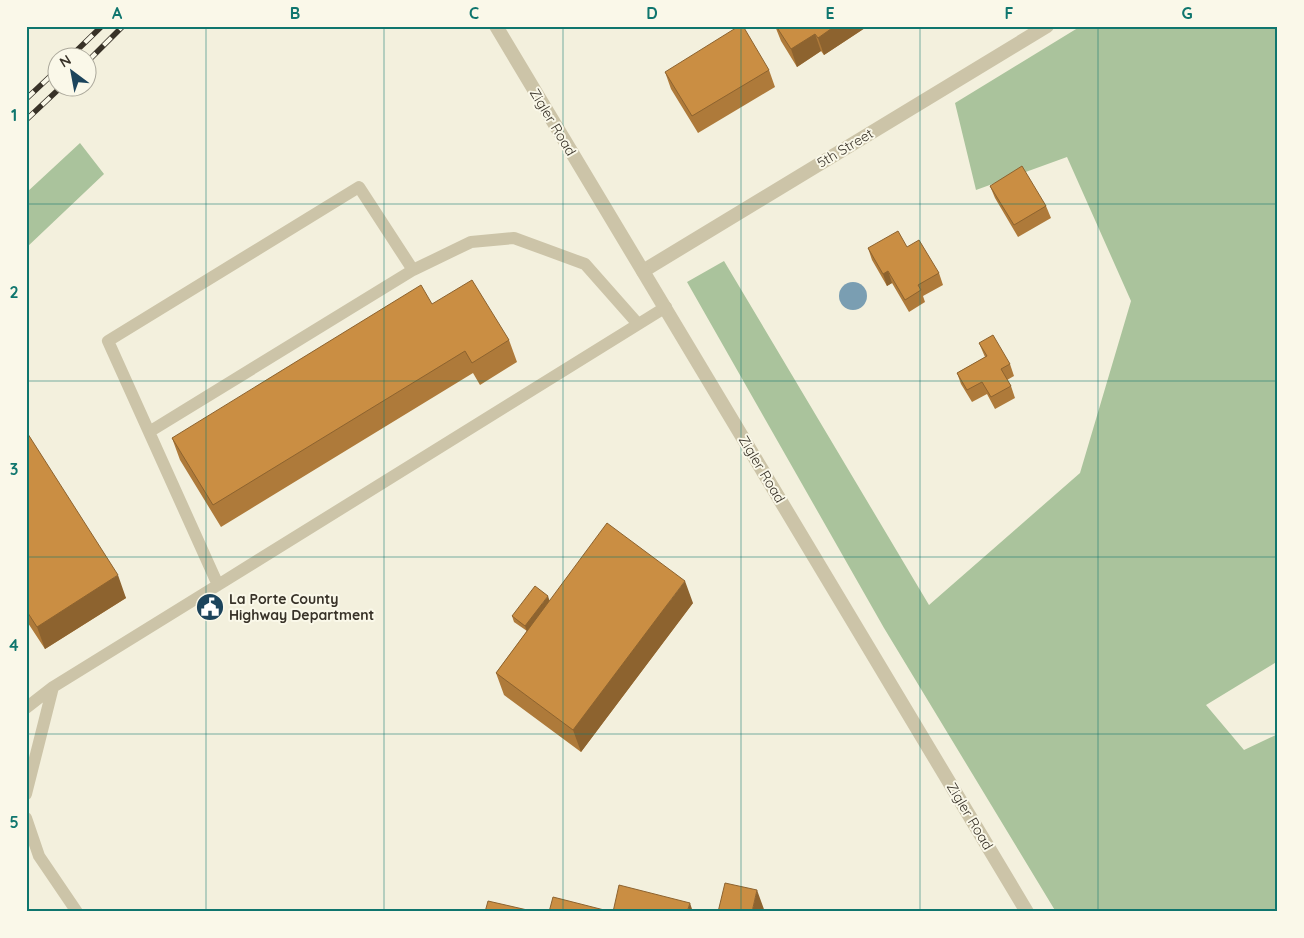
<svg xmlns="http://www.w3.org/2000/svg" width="1304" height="938" viewBox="0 0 1304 938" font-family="Quicksand,sans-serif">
<rect width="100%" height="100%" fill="#f3f0dd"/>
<path fill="#aac39c" d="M1081,26h197v635l-72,44 38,45 34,-16v178h-222l-172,-284 -197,-346 37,-21 205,344 151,-132 51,-172 -64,-144 -91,33 -21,-87z
M80,143l24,31 -78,74v-55z"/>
<path fill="#7a9eb2" d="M839 296a14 14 0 1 1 28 0a14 14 0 1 1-28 0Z"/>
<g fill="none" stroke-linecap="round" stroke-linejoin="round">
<path stroke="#ccc4a8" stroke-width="12" d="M413,270l-54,-83 -251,154 110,244 448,-278
M149,432l264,-162 58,-28 43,-4 71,26 53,60
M26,708l27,-21
M26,794l27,-107 165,-102
M26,818l13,38 38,56"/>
<path stroke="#ccc4a8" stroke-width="14" d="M643,271l404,-245"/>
<path stroke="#ccc4a8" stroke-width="14" d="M496,26l531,886"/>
<defs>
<path id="rail" d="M69,58l33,-32
M88,61l35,-35
M26,99l32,-30
M26,120l34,-32"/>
</defs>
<use href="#rail" stroke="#383228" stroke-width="5.5"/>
<use href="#rail" stroke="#faf8e9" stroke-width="4" stroke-dasharray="11" stroke-linecap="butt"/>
</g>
<path fill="#ae7a3a" d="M775,26h93l-44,29 -3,-4 -24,16 -16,-26z
M769,70l6,17 -77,46 -27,-44 -6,-17z
M990,186l56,20 5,12 -33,19 -23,-39z
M907,247l32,26 4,12 -20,11 2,6 -16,10 -17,-29 -5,3 -15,-26 -4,-12z
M432,304l77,36 8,22 -37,23 -7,-12 -252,154 -41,-67 -8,-22z
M979,343l31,21 4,12 -7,4 4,6 4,12 -20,11 -8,-15 -15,8 -11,-18 -4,-11 28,-16z
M26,431l100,167 -81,51 -19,-29z
M550,601l143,2 -112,149 -77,-57 -8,-22 31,-42 -13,-9 -2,-6z"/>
<path fill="#8d632f" d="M835,26h33l-44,29 -6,-17z
M815,34l6,17 -24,16 -6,-18z
M888,271l4,12 -5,3 -4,-12z
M118,575l8,23 -81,51 -8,-22z
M685,581l8,22 -112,149 -8,-22z
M548,596l2,6 -23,30 -2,-6z
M757,890l8,22h-13z
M690,903l3,9h-6z"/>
<path fill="#ca8e43" stroke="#8d632f" d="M739,26h4l26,44 -77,46 -27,-44z
M776,26h59l-17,12 -3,-4 -24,15z
M1022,166l24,40 -32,19 -24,-39z
M898,231l9,16 12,-7 20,33 -21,12 3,5 -16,10 -17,-29 -5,3 -15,-26z
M472,280l37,60 -37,23 -7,-12 -252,154 -41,-67 249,-153 11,19z
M993,335l17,29 -9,5 10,17 -20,11 -9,-15 -15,8 -10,-17 30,-17 -8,-13z
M26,431l92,144 -81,52 -11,-17z
M607,523l78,58 -112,149 -77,-57z
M535,586l13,10 -23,30 -13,-10z
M725,883l32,7 -5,22h-34z
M619,885l71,18 -3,9h-74z
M553,897l59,15h-63z
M488,901l48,11h-51z"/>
<path fill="none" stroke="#0f766e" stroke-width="1" stroke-opacity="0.55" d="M206,26v886M384,26v886M563,26v886M741,26v886M920,26v886M1098,26v886M26,204h1252M26,381h1252M26,557h1252M26,734h1252"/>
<defs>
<symbol id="civic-disc" viewBox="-11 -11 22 22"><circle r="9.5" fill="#1c445c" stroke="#faf8e9"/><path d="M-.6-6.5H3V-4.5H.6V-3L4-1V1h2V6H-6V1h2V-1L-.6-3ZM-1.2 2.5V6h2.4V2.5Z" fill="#fff"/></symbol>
</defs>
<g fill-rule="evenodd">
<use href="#civic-disc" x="194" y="591" width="32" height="32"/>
</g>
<g text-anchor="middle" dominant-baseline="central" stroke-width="4" stroke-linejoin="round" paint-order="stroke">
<g font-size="14" fill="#383228" stroke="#faf8e9">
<text transform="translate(553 122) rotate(59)">Zigler Road</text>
<text transform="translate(845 148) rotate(-31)">5th Street</text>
<text transform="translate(762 469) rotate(59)">Zigler Road</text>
<text transform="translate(970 816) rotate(59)">Zigler Road</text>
</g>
<g font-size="14" font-weight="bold" fill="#383228" stroke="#faf8e9" text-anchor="start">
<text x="229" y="599">La Porte County<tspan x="229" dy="16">Highway Department</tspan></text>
</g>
</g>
<rect width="1304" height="938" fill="none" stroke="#faf8e9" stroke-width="55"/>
<g transform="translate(72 72) rotate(328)"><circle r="24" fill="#faf8e9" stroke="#aca99c"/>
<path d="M0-4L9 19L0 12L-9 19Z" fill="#1c445c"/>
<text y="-8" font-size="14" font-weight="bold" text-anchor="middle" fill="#383228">N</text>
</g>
<rect x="28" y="28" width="1248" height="882" fill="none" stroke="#0f766e" stroke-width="2"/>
<g font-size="16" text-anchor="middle" font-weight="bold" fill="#0f766e">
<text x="117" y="19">A</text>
<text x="295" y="19">B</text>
<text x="474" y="19">C</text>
<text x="652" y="19">D</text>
<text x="830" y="19">E</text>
<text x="1009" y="19">F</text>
<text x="1187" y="19">G</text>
<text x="14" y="121">1</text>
<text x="14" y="298">2</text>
<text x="14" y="475">3</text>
<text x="14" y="651">4</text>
<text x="14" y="828">5</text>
</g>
</svg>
